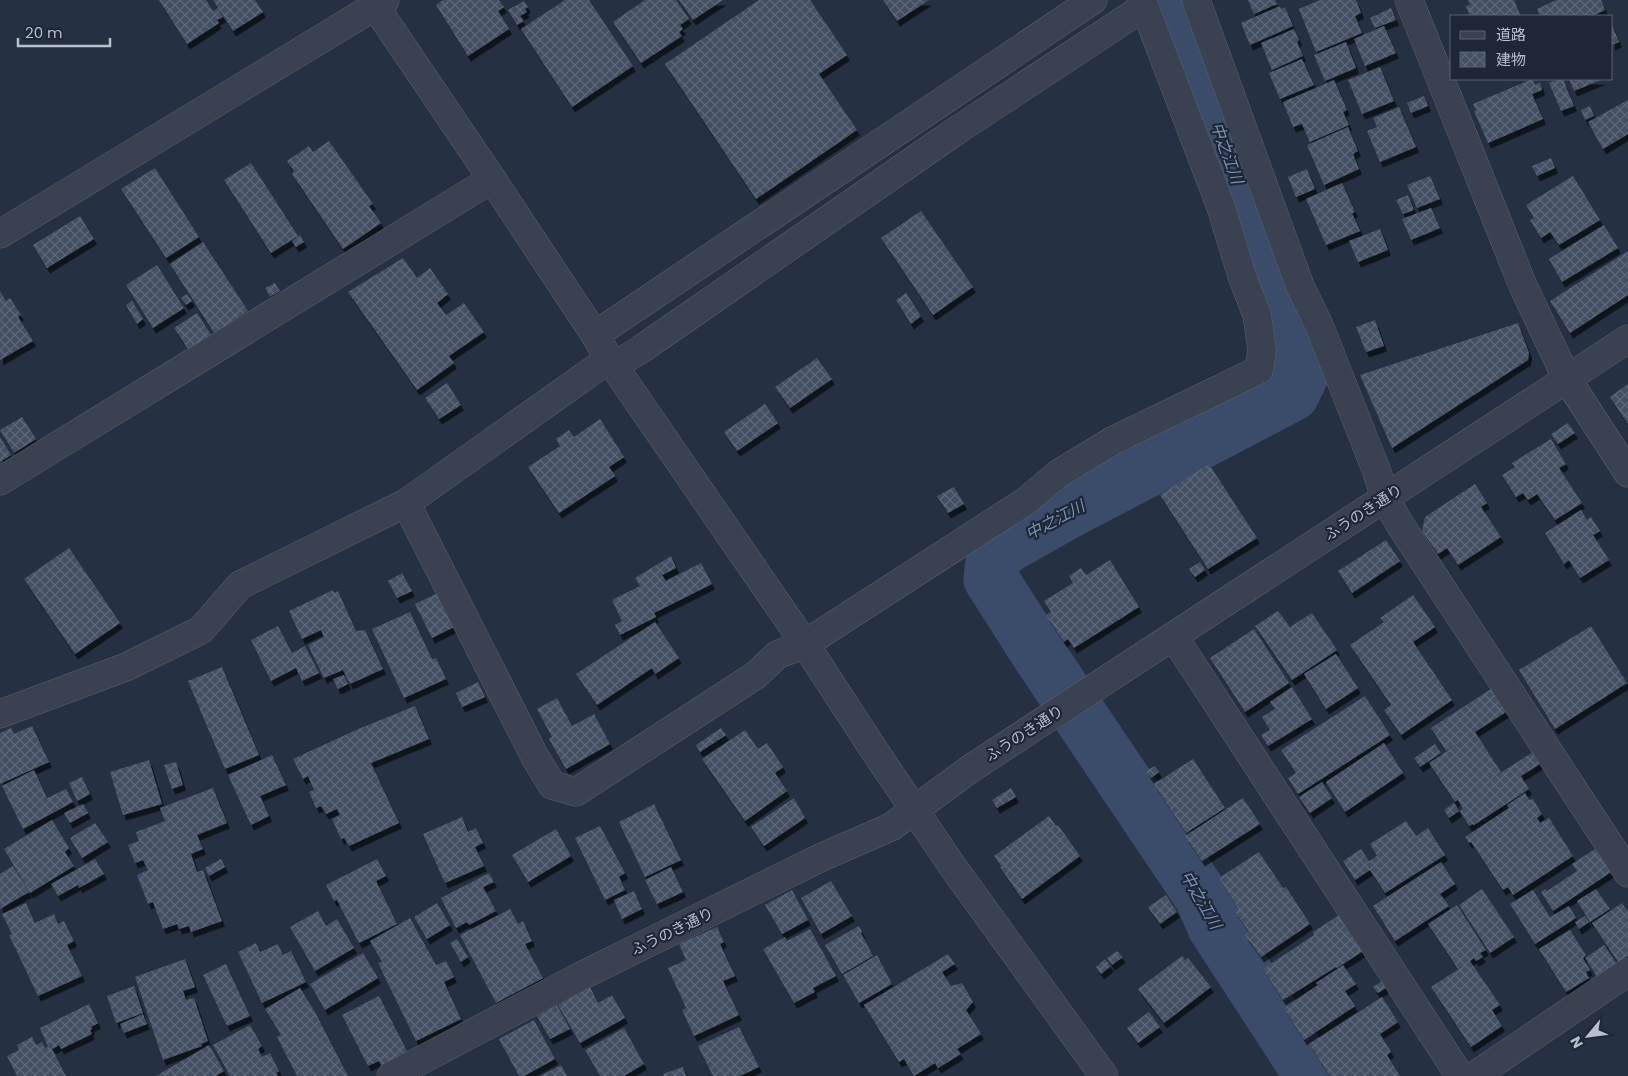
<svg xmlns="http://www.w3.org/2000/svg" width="1628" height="1076" viewBox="0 0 1628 1076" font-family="Poppins,'Noto Sans JP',sans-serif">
<defs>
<pattern id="building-cross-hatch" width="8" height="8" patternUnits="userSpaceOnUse" patternTransform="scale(1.25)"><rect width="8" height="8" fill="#445064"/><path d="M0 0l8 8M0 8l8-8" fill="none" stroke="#5d6779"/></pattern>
<filter id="shadow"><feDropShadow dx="3" dy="5.5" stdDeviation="0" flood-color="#0009"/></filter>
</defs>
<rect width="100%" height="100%" fill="#253042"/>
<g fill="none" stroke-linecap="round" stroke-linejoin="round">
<path stroke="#3b4c6b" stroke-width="55" d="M1172,0l95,264 8,32 29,73 -12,25 -229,120 -69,39 -3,26 53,83 158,235 13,30 97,149"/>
</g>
<path fill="url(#building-cross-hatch)" filter="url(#shadow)" d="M159,0h47l7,11 5,-3 5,9 -6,3 2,3 -32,21z
M213,0h42l8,12 -30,19z
M443,0h56l5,7 -6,4 11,18 -41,27 -32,-51z
M565,0h24l44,66 -61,41 -51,-78z
M645,0h31l13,19 -9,6 3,4 -4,3 3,4 -41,27 -28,-41z
M679,0h44l-30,20z
M759,0h51l37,55 -28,19 38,56 -101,69 -91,-135z
M883,0h46l-32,21z
M1248,0h27l2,4 -23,10z
M1320,0h36l5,13 -6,3 7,17 -46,19 -17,-43z
M1468,0h46l7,16h-51l-4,-10 4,-1z
M1556,0h45l4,10 -13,6h-52l-3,-7z
M524,1l4,6 -3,2 2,3 -7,4 4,5 -7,4 -9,-15z
M1280,6l1,3 4,-2 8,19 -43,19 -9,-22z
M1391,8l5,12 -21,8 -5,-10z
M1612,25l7,17 -7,3z
M1384,26l12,27 -31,13 -11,-27z
M1294,29l5,11 -2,2 6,14 -31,14 -11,-27z
M1346,42l10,26 -31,13 -11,-26z
M1302,59l12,26 -34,14 -11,-26z
M1380,67l14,34 -32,13 -14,-34z
M1532,79l3,6 5,-3 2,8 -10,4 11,25 -55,24 -14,-32 2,-1 -3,-6z
M1558,79h5l11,27 -13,5 -12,-28z
M1569,79h34l-29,12z
M1334,80l13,30 -4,2 6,13 -39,17 -8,-18 -9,3 -10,-25z
M1424,96l4,10 -17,7 -4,-10z
M1628,100v34l-25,15 -15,-27z
M1590,106l4,10 -9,4 -4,-10z
M1399,107l17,40 -36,15 -13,-31 10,-4 -4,-9z
M1348,127l10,24 -5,3 6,15 -35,16 -17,-40z
M329,141l44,63 -4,2 12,17 -38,26 -51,-75 2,-3 -7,-10 22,-15 4,6z
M1551,158l4,10 -18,8 -5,-10z
M251,163l47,73 -27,17 -47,-73z
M155,168l44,69 -33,21 -45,-69z
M1307,169l8,20 -19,8 -8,-20z
M1430,176l10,23 -23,9 -10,-23z
M1573,176l27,44 -41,25 -9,-13 -9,6 -11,-18 4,-2 -8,-13z
M1342,183l13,29 -3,1 8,18 -34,14 -20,-46z
M1408,195l6,15 -11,4 -7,-14z
M1431,208l9,20 -29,12 -9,-21z
M921,211l52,76 -40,28 -52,-77z
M80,216l14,23 -47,29 -14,-23z
M1604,225l14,23 -56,34 -13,-23z
M1380,229l8,21 -30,12 -9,-21z
M300,235l4,7 -8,5 -4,-6z
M203,242l45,69 -34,22 -44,-69z
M1628,251v44l-58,38 -20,-32z
M403,258l14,20 13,-10 18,26 -11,9 9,12 18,-12 20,29 -35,24 5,7 -37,27 -69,-98z
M157,265l27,43 -31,20 -27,-43z
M275,283l5,8 -10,6 -5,-9z
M0,291l6,10 4,-3 11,17 -3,2 15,24 -33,19z
M906,293l15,23 -10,8 -15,-24z
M187,294l5,7 -6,4 -5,-7z
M132,301l11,18 -6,5 -11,-19z
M197,313l14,22 -23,14 -14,-21z
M1375,320l9,26 -18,6 -10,-25z
M1518,323l11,30 -1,7 -136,88 -32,-73z
M817,358l15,21 -42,29 -15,-21z
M447,383l14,22 -22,14 -14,-21z
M1628,384v40l-18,-27z
M765,404l13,19 -41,28 -13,-19z
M22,417l14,22 -22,14 -14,-23z
M600,419l24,38 -15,10 6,9 -56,37 -31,-46 32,-21 -4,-7 13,-9 5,7z
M1568,423l7,10 -17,11 -7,-10z
M0,437l11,18 -11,7z
M1551,439l15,25 -7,4 23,35 -27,17 -18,-26 -9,6 -5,-7 -7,4 -14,-22 13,-8 -3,-4z
M1209,464l48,74 -49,31 -48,-74z
M1475,484l12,19 -6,4 20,30 -43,28 -11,-17 -9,6 -16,-23 3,-14z
M954,487l10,17 -16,9 -11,-17z
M1581,510l6,10 4,-3 9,14 -7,4 16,25 -29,18 -11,-18 -5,4 -19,-31z
M1386,540l14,21 -48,32 -14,-22z
M69,548l51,75 -45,31 -51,-75z
M671,556l5,12 -14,7 4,6 35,-18 11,21 -58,29 2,4 -36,18 -5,-10 7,-4 -10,-21 28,-14 -5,-8z
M1110,560l29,47 -65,41 -6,-9 -4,3 -18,-27 5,-3 -7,-11 29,-18 -4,-7 12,-8 5,7z
M1200,562l5,8 -10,7 -6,-8z
M402,573l10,18 -15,7 -9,-17z
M333,590l1,3 4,-2 18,40 9,-1 18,39 -33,15 -7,-14 -19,8 -16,-33 16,-8 -3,-7 -19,9 -13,-28z
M438,593l16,34 -22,11 -17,-34z
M1413,595l22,32 -22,15 39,58 -51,35 -17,-25 7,-5 -41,-60 34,-23 -4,-4z
M1278,611l12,16 22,-14 25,37 -45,30 -37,-54z
M410,612l22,47 4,-1 10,21 -42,19 -32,-69z
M655,622l24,36 -24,16 -3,-6 -55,37 -21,-31z
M278,626l14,27 13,-7 14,27 -17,8 -6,-13 -25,13 -20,-41z
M1591,626l36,57 -72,46 -36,-59z
M1254,629l35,54 -44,29 -35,-54z
M1336,654l22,34 -32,21 -22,-35z
M222,667l37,88 -34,14 -37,-88z
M344,675l4,9 -10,5 -5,-10z
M478,682l7,15 -23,10 -6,-14z
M1292,687l20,32 -44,27 -7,-11 9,-5 -8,-13 13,-8 -5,-7z
M1491,689l15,23 -31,20 26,40 -15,10 47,-30 7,12 -19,12 8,13 -55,36 -1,-1 -4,2 -9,-15 3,-2 -5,-9 -3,2 -26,-39 36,-24 -19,12 -15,-23z
M1365,696l25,39 -92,59 -10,-16 8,-5 -15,-23z
M557,698l15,28 22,-12 16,30 -44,25 -17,-30 3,-2 -15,-28z
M415,706l14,33 -58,24 28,60 -50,23 -5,-8 -3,1 -9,-20 8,-4 -3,-6 -11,5 -5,-8 -5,2 -7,-16 5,-2 -6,-14 -5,3 -10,-20 63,-29z
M32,726l17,36 -49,22v-51l11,-5 3,6z
M721,728l5,7 -26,17 -4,-7z
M745,730l13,19 9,-6 16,24 -8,6 12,18 -42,30 -43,-62z
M1384,743l19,30 -58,39 -19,-30z
M1435,744l6,9 -21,14 -6,-9z
M272,755l14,30 -26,11 9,20 -18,9 -23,-50z
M1193,759l32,49 -39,25 -32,-49z
M149,760l13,44 -39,11 -13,-43z
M176,762l7,23 -11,4 -8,-24z
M1155,766l4,6 -8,6 -5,-7z
M34,770l13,28 19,-9 7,13 -50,27 -21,-43z
M82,777l8,17 -13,7 -8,-18z
M1322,782l10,16 -22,15 -11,-16z
M213,788l14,35 -30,12 6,14 -12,5 6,18 6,-2 19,51 -31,11 -2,-6 -10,3 -2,-5 -14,5 -10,-27 -5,2 -11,-29 11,-5 -5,-10 -8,3 -7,-18 11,-4 -3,-9 29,-11 -5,-13z
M1011,788l5,9 -19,11 -5,-8z
M1525,793l4,7 4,-1 9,15 -5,4 3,5 9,-5 24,38 -60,39 -5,-8 -5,3 -32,-48 -2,1 -4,-6 44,-29 -2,-3z
M794,798l11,20 -41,28 -13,-19z
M1243,798l17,26 -58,37 -17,-25z
M1454,803l5,8 -10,7 -5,-8z
M83,804l5,9 -18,10 -6,-10z
M654,804l27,56 -36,17 -26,-55z
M1049,816l7,10 2,-1 22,31 -58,43 -22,-32 1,-1 -7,-10z
M462,817l6,15 8,-4 7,15 -8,4 9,19 -39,17 -22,-49z
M52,820l17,28 -4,4 9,14 -44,27 -26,-44z
M1406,821l10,15 12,-8 17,27 -60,38 -15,-23 -15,10 -12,-19 18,-12 8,12 8,-5 -7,-12z
M95,823l13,19 -26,16 -12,-20z
M600,826l25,47 -6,4 6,13 -20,10 -30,-62z
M556,829l15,27 -43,26 -16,-27z
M1595,849l16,23 -58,39 -12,-19 4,-3 2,2 30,-20 -5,-7z
M1259,852l24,36 3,-1 24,37 -49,33 -16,-22 4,-3 -14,-21 3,-2 -19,-31z
M95,859l9,15 -25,14 -1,-3 -20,11 -7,-12z
M221,859l4,8 -16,9 -4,-8z
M377,859l9,17 -10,5 21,43 -38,19 -22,-43 -3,1 -8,-16z
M1441,862l14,22 -15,10 9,12 -54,35 -22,-35z
M13,866l16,26 -29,17v-35z
M671,867l12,25 -26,12 -12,-24z
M489,873l5,9 -11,5 13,24 -27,14 -2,-3 -11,6 -15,-30z
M831,881l21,35 -31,18 -20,-36z
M1482,889l32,48 -24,16 -31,-48z
M1596,889l14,20 -20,13 -13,-21z
M792,890l16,30 -26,14 -17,-29z
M1533,890l17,27 19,-11 7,12 -41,26 -25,-40z
M634,891l8,18 -20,10 -8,-19z
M1166,895l11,17 -17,12 -12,-17z
M26,903l9,20 19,-9 4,10 6,-3 10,20 -7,4 15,31 -44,20 -29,-61 3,-1 -10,-20z
M437,903l13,22 -23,14 -13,-22z
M1622,903l6,8v45l-10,6 -26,-39z
M1457,905l29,45 -6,3 3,4 -7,4 -2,-3 -4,3 30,44 -8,5 10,16 -31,21 -40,-60 34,-22 -7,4 -30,-45z
M510,909l8,15 5,-3 9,20 -7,3 18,34 -47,25 -36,-68z
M318,911l8,15 11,-7 17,29 -39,23 -25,-44z
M1339,915l24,36 -26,17 -1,-1 -53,33 -20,-31 51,-34 -1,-3z
M1585,916l4,6 -10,7 -4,-7z
M410,918l26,47 10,-4 8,16 -10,5 17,37 -45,22 -38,-78 4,-1 -12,-21z
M859,926l3,6 -1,1 12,23 -31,18 -17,-29z
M717,927l7,15 -4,2 15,32 -12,5 16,34 -45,21 -12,-26 4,-2 -18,-40 18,-8 -7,-16z
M810,929l26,47 -23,12 2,4 -21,11 -31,-54 22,-12 2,4z
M1570,930l16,25 -3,3 7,12 -4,2 3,6 -23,14 -27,-43z
M457,939l11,18 -7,5 -11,-19z
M256,943l4,9 18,-8 5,11 8,-4 15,31 -44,21 -24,-51z
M1604,945l13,19 -20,13 -12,-19z
M1117,951l6,6 -11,8 -5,-7z
M363,953l15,25 -53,32 -15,-26z
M948,954l7,10 -13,8 9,14 11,-3 11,19 -7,8 15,24 -24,15 4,5 -23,14 -3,-5 -21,13 -10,-17 -5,3 -35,-57z
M877,955l15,29 -33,19 -16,-28z
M1182,956l3,4 3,-2 23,29 -47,36 -26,-34z
M185,959l10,28 -12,4 3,9 8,-2 14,43 -7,3 1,2 -39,14 -28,-83z
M1105,959l6,7 -10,8 -5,-7z
M226,964l24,52 -23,10 -24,-51z
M1343,965l13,19 -11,7 10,15 -51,34 -20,-32 34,-23 -2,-2z
M1382,981l4,7 -8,5 -5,-6z
M134,986l9,27 -27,10 -9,-27z
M590,987l8,16 14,-8 13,23 -45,25 -22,-38z
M300,988l15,24 33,64h-51l-20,-39 4,-2 -16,-26z
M379,996l30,59 -26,13 -4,-7 -11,5 -26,-51z
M1382,997l16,25 -18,12 11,18 -4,3 13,21h-70l-21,-32z
M89,1004l9,19 -7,4 1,2 -2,1 2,4 -31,15 -2,-4 -6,4 -3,-4 16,31h-49l-10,-20 12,-6 -2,-5 15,-8 4,8 6,-3 3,6 3,-1 -8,-19z
M557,1005l13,24 -20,10 -13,-23z
M1149,1012l11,15 -22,16 -11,-15z
M143,1014l4,10 -23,9 -4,-9z
M534,1020l21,39 -31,17h-5l-20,-37z
M250,1025l12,21 -4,3 4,8 8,-4 9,18 -3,2 2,3h-48l-17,-31z
M739,1027l20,40 -19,9h-27l-15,-30z
M624,1028l20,36 -20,12h-24l-15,-26z
M209,1045l15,26 -8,5h-60z
M561,1065l6,11h-27z
M683,1067l3,9h-22l-1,-2z"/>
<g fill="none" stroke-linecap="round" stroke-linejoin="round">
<defs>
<path id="minor" d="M371,0l121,179 103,156 14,24 196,285 69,106 79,117 151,209
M1196,0l104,286 19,39 58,147 8,26 14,25 229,350
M1409,0l114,286 44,93 61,94
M0,234l385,-234
M595,335l498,-335
M614,366l26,-16 316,-219 188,-124
M0,481l492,-302
M406,503l129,254 17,28 24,7 180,-117 21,-20 28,-11 221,-143 32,-27 56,-34 145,-70 3,-20 -5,-35 -15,-39 -21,-69 -79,-207
M1174,637l286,439
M0,714l126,-47 75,-37 39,-45 166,-82 203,-144
M391,1076l188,-99 243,-120 69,-30 79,-58 658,-430
M1474,1076l154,-104"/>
</defs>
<use href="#minor" stroke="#58606f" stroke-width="29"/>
<use href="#minor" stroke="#3a4252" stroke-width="28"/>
</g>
<g text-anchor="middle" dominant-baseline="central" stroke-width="4.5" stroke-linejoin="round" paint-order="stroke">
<g font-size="15" fill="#b7becc" stroke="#1e2737">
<text transform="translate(1363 512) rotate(-33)">ふうのき通り</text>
<text transform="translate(1024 733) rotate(-33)">ふうのき通り</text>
<text transform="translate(672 931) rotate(-26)">ふうのき通り</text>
</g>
<g font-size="16" font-style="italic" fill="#7d92b3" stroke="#1e2737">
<text transform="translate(1227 153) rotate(70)">中之江川</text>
<text transform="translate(1055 520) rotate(-28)">中之江川</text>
<text transform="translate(1201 900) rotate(60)">中之江川</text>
</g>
</g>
<rect x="1450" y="15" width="162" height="65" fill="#1e2737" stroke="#5b6373"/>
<rect x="1460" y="31" width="25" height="8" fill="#3a4252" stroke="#5b6373"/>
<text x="1496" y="40" font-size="15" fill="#b7becc">道路</text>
<rect x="1460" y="52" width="25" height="15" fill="url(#building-cross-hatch)" stroke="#5b6373"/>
<text x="1496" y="65" font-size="15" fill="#b7becc">建物</text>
<g transform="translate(1588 1036) rotate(241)" stroke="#1e2737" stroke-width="4" paint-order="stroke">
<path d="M0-4L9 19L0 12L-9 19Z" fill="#b7becc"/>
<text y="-8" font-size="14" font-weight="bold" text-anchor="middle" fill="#b7becc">N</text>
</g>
<path d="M18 38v8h92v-8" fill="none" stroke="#b7becc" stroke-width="2.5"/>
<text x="25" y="38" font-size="15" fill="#b7becc" stroke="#1e2737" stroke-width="4" paint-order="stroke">20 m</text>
</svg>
